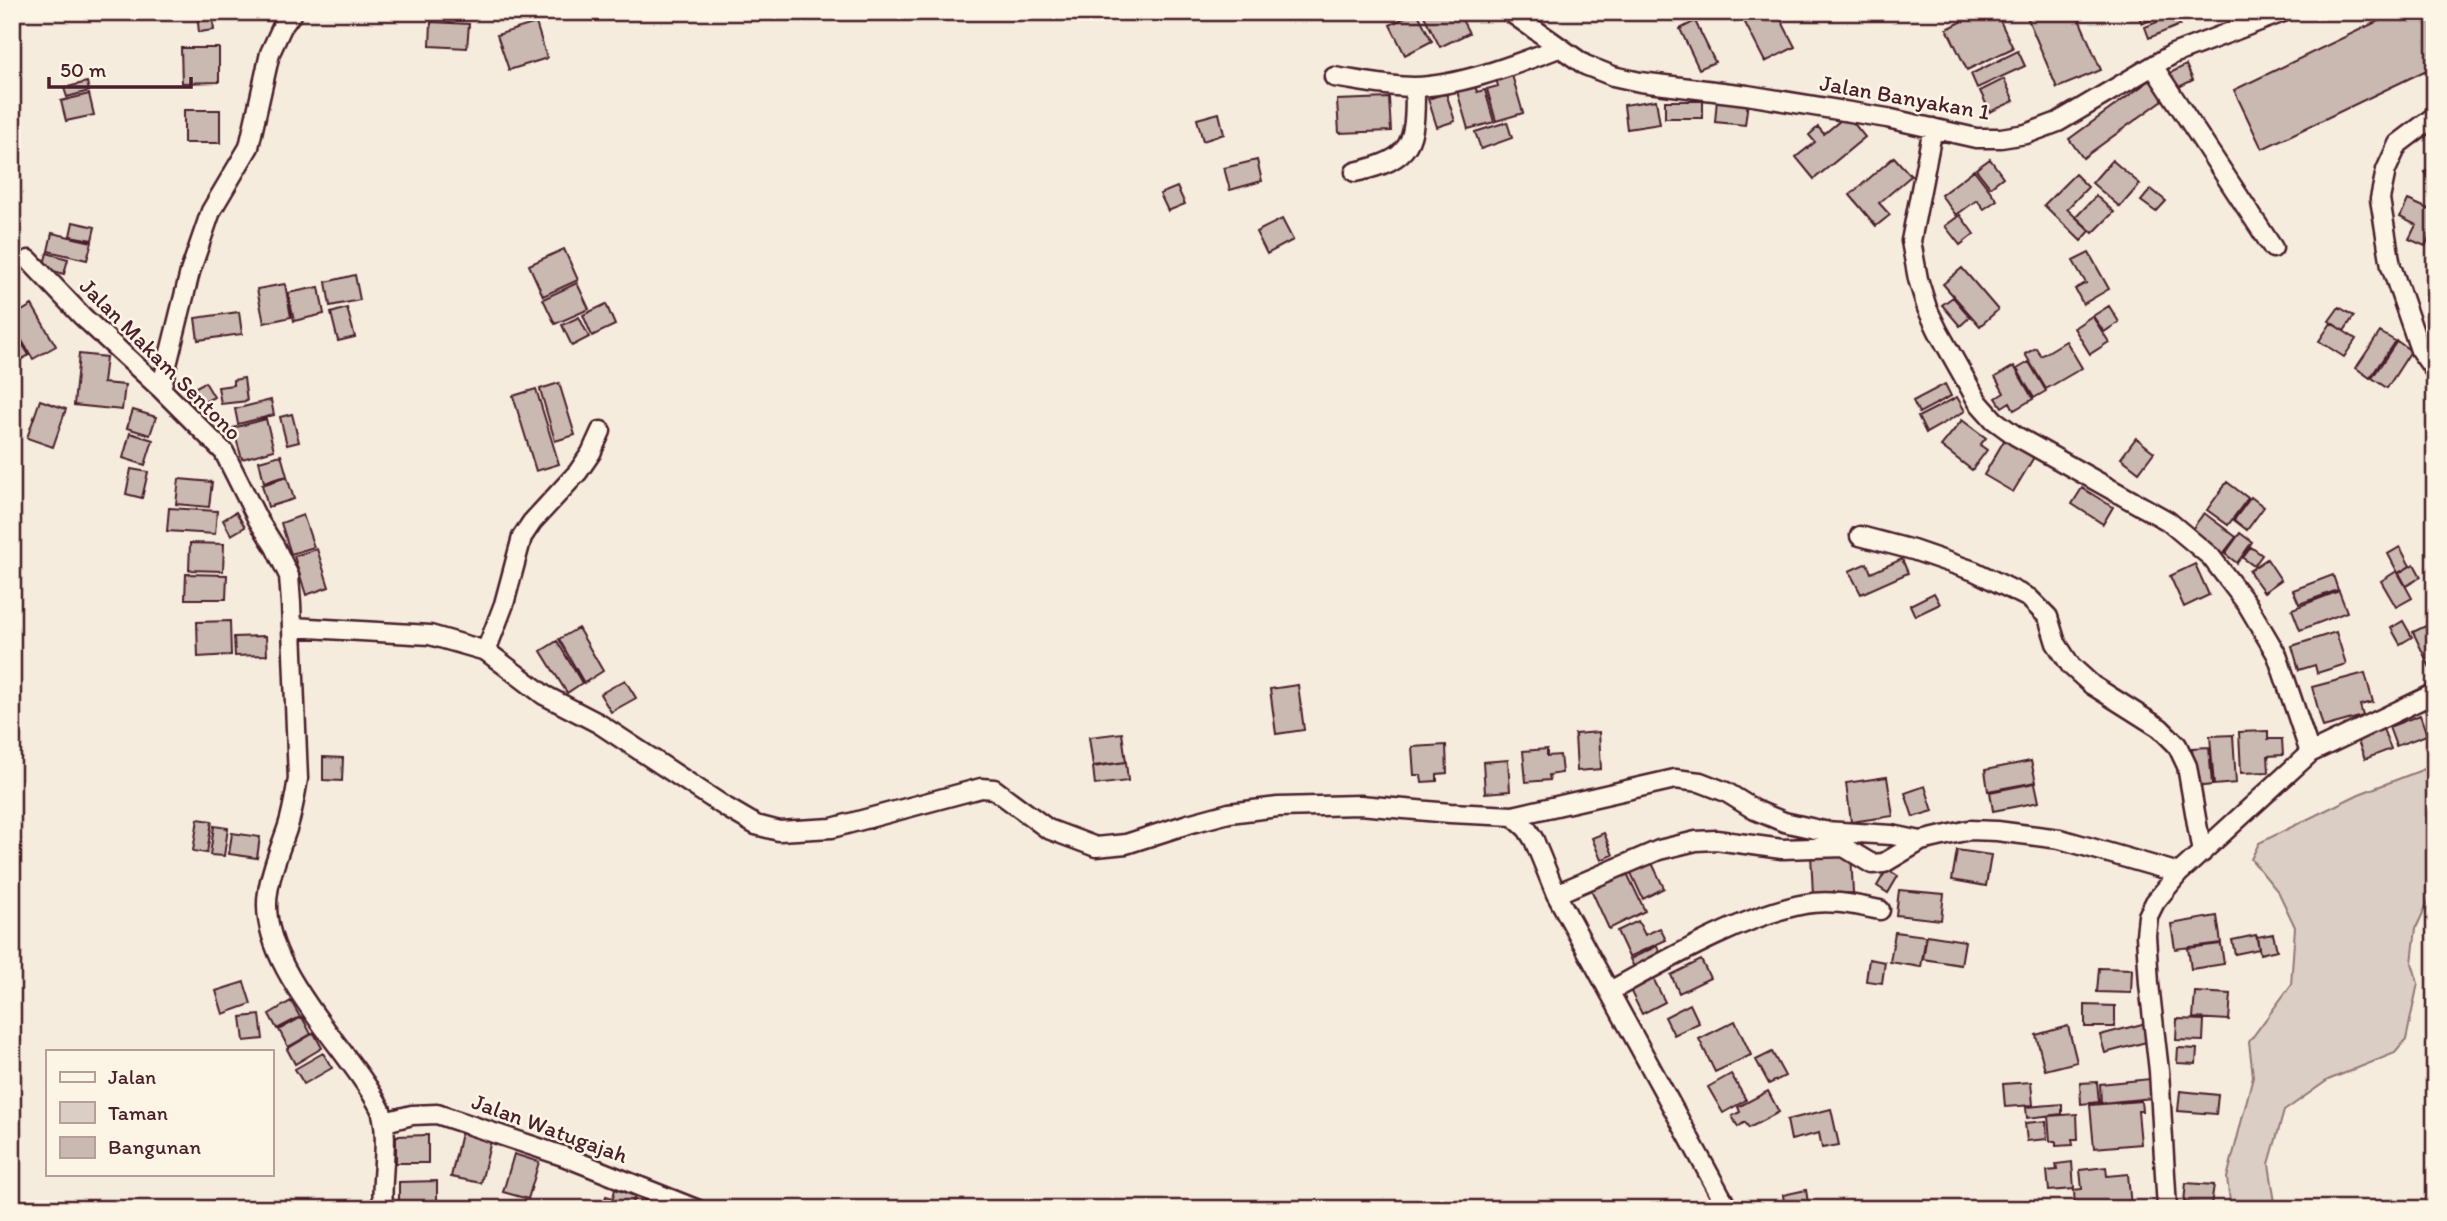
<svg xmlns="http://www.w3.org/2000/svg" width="2447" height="1221" viewBox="0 0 2447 1221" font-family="Itim,sans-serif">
<rect width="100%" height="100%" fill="#f5ecde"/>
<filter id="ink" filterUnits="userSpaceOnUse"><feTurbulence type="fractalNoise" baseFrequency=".0143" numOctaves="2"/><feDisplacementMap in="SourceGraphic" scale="14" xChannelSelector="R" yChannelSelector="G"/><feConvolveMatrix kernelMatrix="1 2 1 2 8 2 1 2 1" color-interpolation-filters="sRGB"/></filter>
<g filter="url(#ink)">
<path fill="#dbcec4" stroke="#927678" stroke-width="2" d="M2435,765v122l-19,41 -4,35 6,20 -12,57 -11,13 -67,27 -44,31 -15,53 7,45h-45l-4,-31 26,-102 -4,-34 42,-57 4,-58 -16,-34 -28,-34 8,-16 100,-49z"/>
<path fill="#cab9b1" stroke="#4a1f2b" stroke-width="2" d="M1415,12h2l15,29 -27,14 -15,-30z
M1422,12h36l11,21 -29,14z
M1777,12l18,35 -30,15 -25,-49z
M1981,12h15l17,36 -46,22 -20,-41z
M2025,12h51l25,58 -44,18z
M2137,12h31l-26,12z
M2397,12h38v54l-173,83 -28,-59z
M212,13l2,17 -15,2 -2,-18z
M2176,14l4,11 -31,13 -4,-11z
M1695,21l20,41 -16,7 -19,-40z
M431,22l38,2 -2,24 -37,-2z
M536,23l11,35 -38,12 -12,-35z
M181,48h38v34l-37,1z
M2018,51l7,15 -48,22 -6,-14z
M2186,65l7,15 -20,10 -7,-15z
M1512,75l11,38 -27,8 -9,-32 11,-3 -2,-7z
M2153,78l14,19 -84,61 -14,-19z
M2004,79l10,22 -24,11 -10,-21z
M87,82l2,9 -22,6 -3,-9z
M1475,86l2,6 8,-2 9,32 -26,7 -11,-38z
M1446,93l9,28 -18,6 -9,-28z
M89,94l5,21 -28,6 -5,-20z
M1389,98l2,33 -52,2 -2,-33z
M1717,99l31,3 -3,23 -30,-3z
M1656,100l4,24 -33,5 -3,-24z
M1665,101h38v17h-38z
M184,110h36v33h-36z
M1219,113l5,21 -21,7 -6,-22z
M1847,115l18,22 -51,42 -18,-22 19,-15 -6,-7 9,-8 6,7z
M1507,122l5,16 -31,11 -6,-17z
M1894,157l17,19 -32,27 11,12 -14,11 -26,-31z
M1990,159l13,18 -13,10 -14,-18z
M1257,160l5,21 -32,9 -6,-22z
M2112,160l28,24 -20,23 -28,-24z
M2435,165v21l-10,-14z
M1974,170l23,30 -13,9 -7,-9 -21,15 -15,-20z
M2075,174l13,13 -21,22 23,22 -9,10 -37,-36z
M1177,187l8,17 -17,7 -8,-17z
M2151,189l15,12 -10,11 -15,-11z
M2096,196l18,16 -21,21 -17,-16z
M2408,200l27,12v15l-10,19 -16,-7 7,-14 -16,-8z
M1960,215l14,19 -14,11 -15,-19z
M1282,219l11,21 -26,14 -11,-22z
M73,222l22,5 -3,13 -22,-4z
M52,233l40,9 -5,18 -39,-9z
M564,249l14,31 -35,16 -14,-31z
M47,253l21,6 -4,15 -21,-6z
M2089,253l20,36 -26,15 -8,-15 11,-6 -13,-22z
M1962,268l36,42 -18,16 -37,-42z
M355,275l5,25 -30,6 -4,-24z
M577,283l12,26 -34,15 -12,-25z
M285,284l6,33 -27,6 -7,-34z
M319,287l5,27 -30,7 -6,-28z
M1953,297l17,20 -10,9 -18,-21z
M606,304l9,21 -23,11 -9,-21z
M32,305l24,41 -23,13 -21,-35v-7z
M2109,306l10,16 -15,10 -11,-16z
M2339,307l15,9 -10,15 -15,-10z
M347,308l8,29 -17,4 -7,-28z
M239,312l3,22 -44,6 -3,-22z
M2092,316l17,26 -19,12 -16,-26z
M579,317l10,20 -17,9 -10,-21z
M2331,323l25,16 -12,18 -25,-16z
M12,327l17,28 -14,8 -3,-4z
M2380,332l15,9 -25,37 -14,-10z
M2066,341l16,27 -36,21 -21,-35 11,-6 5,8z
M2397,341l14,10 -24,37 -15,-10z
M79,354l27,3 -3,26 22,2 -3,25 -48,-5z
M2029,362l17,29 -12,7 -17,-29z
M2014,366l19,33 -19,11 -4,-8 -8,5 -6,-9 8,-5 -9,-16z
M244,378l3,23 -26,3 -3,-17 15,-2v-5z
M205,382l9,15 -21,11 -8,-15z
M559,383l16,52 -20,6 -15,-52z
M1945,384l6,12 -32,17 -6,-12z
M536,389l23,75 -23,7 -23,-75z
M1957,397l8,14 -39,22 -8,-16z
M40,400l26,9 -13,38 -26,-9z
M271,400l3,15 -36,9 -3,-15z
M133,410l23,7 -6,18 -23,-7z
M292,414l7,28 -12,3 -7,-28z
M266,419l8,31 -32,9 -9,-31z
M1962,420l24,18 -6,7 7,5 -15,20 -31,-24z
M130,433l23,7 -8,25 -22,-7z
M2136,438l18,14 -15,20 -18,-14z
M2005,439l29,18 -21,35 -29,-17z
M281,455l6,21 -23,6 -5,-21z
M131,469l17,3 -6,26 -16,-4z
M287,477l7,22 -26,8 -6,-22z
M179,479l33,3 -3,25 -33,-3z
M2227,482l21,16 -20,27 -21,-15z
M2082,488l31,19 -10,17 -31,-20z
M2251,497l13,10 -17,23 -13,-10z
M169,508l48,3 -2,23 -48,-3z
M236,512l9,15 -14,8 -8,-15z
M2204,513l32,24 -14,18 -32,-23z
M303,515l11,32 -23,7 -10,-31z
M2240,533l12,9 -15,21 -12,-9z
M190,543l34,1 -1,27 -34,-1z
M2251,547l11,8 -8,11 -11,-8z
M2400,547l10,19 -12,7 -10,-19z
M317,549l12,38 -23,8 -12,-39z
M1902,559l6,14 -47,21 -12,-23 18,-8 4,10z
M2267,559l14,21 -17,12 -15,-21z
M2195,564l14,31 -25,12 -14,-31z
M2414,564l7,13 -15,9 -7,-13z
M2397,571l15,27 -16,9 -15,-26z
M186,574l41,1 -1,24h-41z
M2333,575l5,15 -39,14 -6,-14z
M2339,591l8,21 -47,18 -8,-21z
M1934,593l6,11 -25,12 -5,-11z
M230,621l1,34 -33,2 -1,-35z
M2403,621l9,16 -12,7 -9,-16z
M2432,623l3,5 -2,46 -20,-42z
M578,628l25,43 -19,12 -25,-44z
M2336,632l10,32 -29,9 -2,-8 -16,5 -7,-24z
M266,636l1,19 -32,1 -1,-19z
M557,641l25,42 -15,10 -26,-42z
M2365,673l8,29 -13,3 3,11 -40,11 -11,-40z
M625,680l11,18 -25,14 -11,-18z
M1298,685l6,45 -28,4 -6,-45z
M2420,715l7,20 -31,11 -7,-19z
M2383,729l8,20 -26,10 -8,-20z
M2268,731v8h14l1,16 -15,1 1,16 -28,1 -2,-41z
M1599,732l2,37 -24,2 -2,-37z
M1122,733l4,29 -33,4 -4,-29z
M2233,735l3,48 -22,2 -4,-49z
M1446,745l1,28 -10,1v7l-15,1 -1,-7h-7l-2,-28z
M2209,747l3,38 -17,2 -3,-39z
M1547,749v7l13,-1 2,18 -13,2 1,5 -24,2 -3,-31z
M323,757l20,1 -1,23 -19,-1z
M1508,760l2,31 -25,2 -2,-31z
M2031,761l5,21 -48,9 -3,-21z
M1126,762l2,19 -33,4 -2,-18z
M1887,777l6,39 -42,6 -5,-39z
M2035,783l4,19 -46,9 -3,-19z
M1925,786l8,25 -20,6 -8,-24z
M198,819l14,2 -5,32 -14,-2z
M214,826l14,2 -4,28 -14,-1z
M232,833l28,4 -3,21 -28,-4z
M1604,833l9,22 -12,5 -9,-22z
M1957,850l34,5 -5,31 -34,-6z
M1851,852l2,41 -40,2 -2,-41z
M1651,861l13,27 -21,11 -13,-28z
M1625,869l20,42 -36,18 -20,-44z
M1887,869l11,7 -10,17 -11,-7z
M1899,890l45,4 -3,26 -45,-5z
M2217,916l4,27 -46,6 -4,-25z
M1638,921l7,14 15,-7 6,12 -37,17 -12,-26z
M1895,932l31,4 -5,31 -31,-5z
M2273,934l4,16 -17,4 -3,-17z
M1927,935l38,6 -4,24 -38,-6z
M2256,935l3,14 -24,5 -3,-14z
M2221,944l3,20 -33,5 -3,-21z
M1657,946l5,12 -26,13 -6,-12z
M1869,959l16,3 -3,21 -16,-2z
M1701,960l9,18 -31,15 -8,-18z
M2099,968l33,1 -1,24 -34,-1z
M1651,974l14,28 -23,12 -14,-28z
M244,982l7,22 -28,10 -7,-23z
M2195,992l36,2 -2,26 -36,-2z
M291,1001l9,16 -23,12 -8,-15z
M1690,1004l9,19 -25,12 -9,-18z
M2085,1005l30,1v21h-30z
M260,1015l3,24 -19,2 -3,-24z
M302,1017l9,17 -23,13 -9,-17z
M2177,1019l27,1 -1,21 -27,-1z
M1735,1021l16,34 -36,17 -16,-33z
M2146,1023l4,18 -45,12 -5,-18z
M2068,1026l9,36 -32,8 -9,-35z
M314,1033l8,15 -27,16 -8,-15z
M2178,1048l19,1 -1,15 -19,-1z
M1772,1052l13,24 -16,8 -13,-24z
M323,1053l9,15 -28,16 -9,-15z
M1731,1074l15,26 -23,13 -15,-26z
M2150,1079l2,19 -51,5 -1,-19z
M2031,1082l2,23 -28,2 -2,-23z
M2097,1082l2,20 -18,2 -1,-21z
M1768,1091l11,21 -30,16 -4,-6 -7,5 -6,-11 8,-4 -2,-5z
M2180,1091l38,4 -2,19 -38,-3z
M2141,1101l1,10h-4l3,33 -47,4 -4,-43z
M2062,1104v10l-35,4 -1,-11z
M1831,1109l8,36 -17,3 -3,-15 -28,7 -4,-20z
M2077,1114l1,25h-6l1,6 -17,1v-5h-6l-2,-25z
M2046,1121l1,18 -20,2 -2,-18z
M461,1133l30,7 -10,43 -30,-6z
M428,1135v28h-32v-27z
M514,1154l25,8 -11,37 -25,-7z
M2072,1162l2,27 -25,2 -2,-20 10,-1 -1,-6z
M2106,1167l1,9 21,-2 3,33 -56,2 -1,-19 8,-1 -2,-19z
M437,1181v28h-38v-27z
M2186,1183l28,2 -3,20 -27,-3z
M615,1189l20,7 -4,13h-29l4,-13 7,2z
M1806,1190l3,19h-24l-2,-14z"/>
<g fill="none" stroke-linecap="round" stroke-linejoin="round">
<defs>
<path id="street" d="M1510,12l75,53 28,11 27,6 107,13 140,23 89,20h25l25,-4 32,-12 115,-68 110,-42
M2153,66l120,182
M1334,77c26,4 54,10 80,10 47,-1 102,-23 145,-39
M2435,116l-37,28 -12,26 -6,29 11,67 29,84 15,21
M1933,128l-22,113 7,38 9,29 11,23 40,71 16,18 22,16 152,85 43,36 36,47 30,51 33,98 -131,120 -24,29 -7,14 -2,19 3,49 10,87 8,138
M1355,172c59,-13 60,-29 60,-85
M29,260l53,56 79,73 63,63 34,68 17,27 14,29 2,27 7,176c-3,16 -5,31 -10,47 -7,21 -17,43 -20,66 -12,74 82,156 113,218 9,29 -1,67 2,99
M161,389l29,-117 21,-61 38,-64 21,-94 12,-26 11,-15
M1860,536l53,14 61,21 55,27 19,19 8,26 15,23 21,19 68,43 17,17 10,21 15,87
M292,627l138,8 56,16 58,44 54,28 129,85 29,17 23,6 53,-3 149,-40 13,1 54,40 48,18 30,-3 62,-20 41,-11 49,-6 82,-2 90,8 63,3 14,13 7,11 22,54 172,315
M486,651l18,-47 18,-67 10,-15 46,-50 13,-19 10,-22
M2310,753l125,-60
M1513,816l162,-37 25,3 26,10 29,18 29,12 40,9 68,4 29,6 48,-11 28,1 63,8 119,34
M1556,894l103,-44 37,-9 20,-1 66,9 62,-2 28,17 12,-1 37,-22
M1610,991c55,-30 134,-76 195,-87 25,-5 50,1 75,6
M385,1122l27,-7 25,-1 126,42 133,53"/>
</defs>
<use href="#street" stroke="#4a1f2b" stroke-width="23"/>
<use href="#street" stroke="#fcf5e5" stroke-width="18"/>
</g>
</g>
<g text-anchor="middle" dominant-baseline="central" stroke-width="5" stroke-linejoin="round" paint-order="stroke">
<g font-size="23" fill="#4a1f2b" stroke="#fcf5e5">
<text transform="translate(1905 97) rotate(10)">Jalan Banyakan 1</text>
<text transform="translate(161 359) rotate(45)">Jalan Makam Sentono</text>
<text transform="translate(550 1128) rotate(20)">Jalan Watugajah</text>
</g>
</g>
<rect width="2447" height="1221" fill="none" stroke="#fcf5e5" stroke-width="42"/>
<rect x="21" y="21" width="2405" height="1179" fill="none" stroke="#4a1f2b" stroke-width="2.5" filter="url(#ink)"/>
<rect x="46" y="1050" width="228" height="126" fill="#fcf5e5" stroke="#b59f9b" stroke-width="2"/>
<rect x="60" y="1072" width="35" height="10" fill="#fcf5e5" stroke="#b59f9b" stroke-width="2"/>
<text x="108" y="1084" font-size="21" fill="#4a1f2b">Jalan</text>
<rect x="60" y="1102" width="35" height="21" fill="#dbcec4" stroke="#b59f9b" stroke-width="2"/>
<text x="108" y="1120" font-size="21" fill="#4a1f2b">Taman</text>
<rect x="60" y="1137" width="35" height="21" fill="#cab9b1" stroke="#b59f9b" stroke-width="2"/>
<text x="108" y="1154" font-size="21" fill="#4a1f2b">Bangunan</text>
<path d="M49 77v10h142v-10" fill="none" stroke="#4a1f2b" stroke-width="3.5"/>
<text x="60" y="77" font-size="21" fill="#4a1f2b" stroke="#fcf5e5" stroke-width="5" paint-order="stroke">50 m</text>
</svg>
